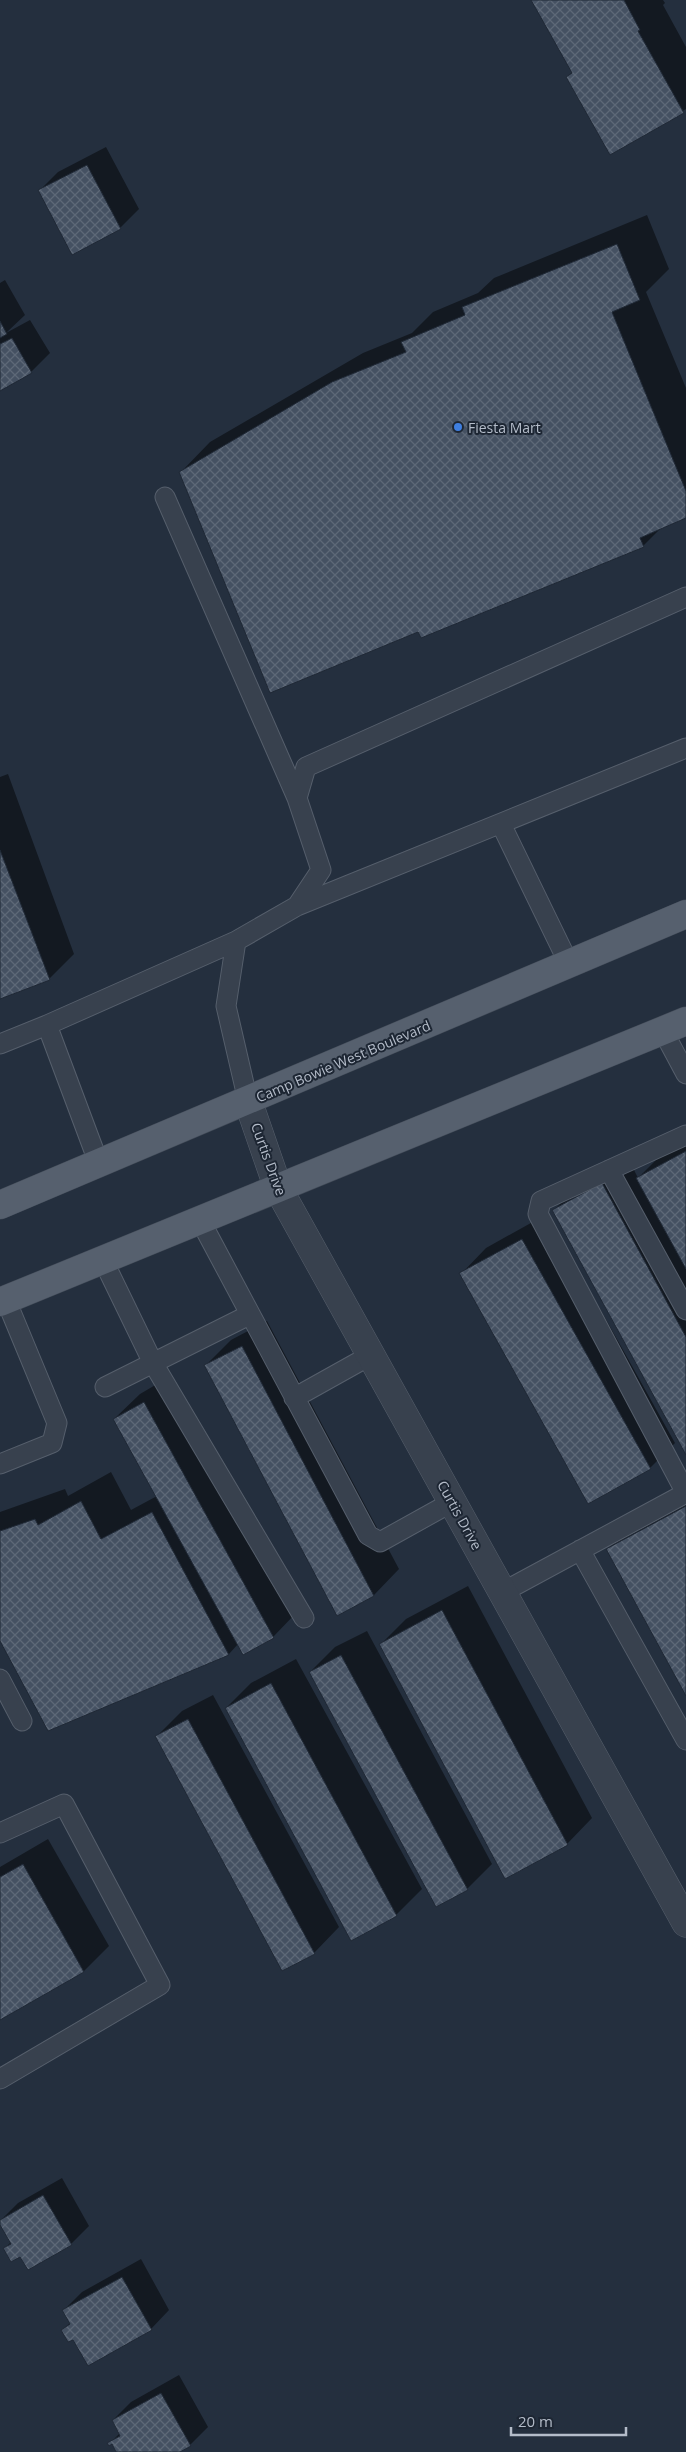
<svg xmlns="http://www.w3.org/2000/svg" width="686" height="2452" viewBox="0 0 686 2452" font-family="'Open Sans',sans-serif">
<defs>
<pattern id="building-cross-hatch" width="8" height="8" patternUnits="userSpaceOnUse" patternTransform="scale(1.25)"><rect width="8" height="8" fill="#455162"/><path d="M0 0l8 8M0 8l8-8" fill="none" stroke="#5d6877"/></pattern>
</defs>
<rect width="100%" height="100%" fill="#242f3e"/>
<path fill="#0007" d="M532,0h131l2,3 -2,2 23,42v62l-76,44 -43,-76 5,-5z
M106,147l33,62 -19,19 -80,-38 18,-18z
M647,215l22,54 -23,23 40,96v129l-25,11 -18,18 -224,84 -239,-157 30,-31 153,-89 49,-20 21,-21 45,-19 16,-15z
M5,280l20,35 -19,18 24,-13 20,33 -19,19 -31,17v-106z
M8,774l66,180 -25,25 -49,19v-221z
M686,1138v315l-132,-243 25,-25 49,-27 10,20 30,-30z
M547,1214l128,229 -25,25 -189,-194 25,-26z
M267,1321l132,248 -25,26 -37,19 -131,-249 25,-25z
M169,1377l129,234 -25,26 -35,7 -9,10 -180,75 -49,-91v-126l65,-23 3,7 43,-24 20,38 26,-14 -43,-77 26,-25z
M686,1493v201l-78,-145 30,-30z
M468,1586l124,232 -25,26 -186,-200 25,-25z
M367,1631l125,233 -25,25 -157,-217 25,-25z
M296,1659l126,230 -26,26 -45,24 -125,-231 25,-25z
M213,1695l126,232 -25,26 -157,-217 25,-25z
M48,1839l61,107 -25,25 -84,47v-151z
M62,2178l27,48 -18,18 -51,11 -15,-7 6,-6 -11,-21 18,-18z
M141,2259l28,51 -18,19 -77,9 -12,-8 9,-8 -7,-12 18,-18z
M179,2375l29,52 -18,18 -12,7h-60l-6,-9 -3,1 11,-11 -7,-13 18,-18z"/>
<path fill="url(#building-cross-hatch)" stroke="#1f2835" d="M531,0h93l16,30 -2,1 46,82 -74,42 -44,-78 6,-4z
M87,165l34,64 -49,26 -34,-65z
M617,244l23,56 -28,12 74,179v27l-46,20 4,9 -223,91 -3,-6 -148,61 -91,-221 153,-90 74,-30 -5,-10 64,-27 -3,-8z
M0,321l7,13 -7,4z
M12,338l20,35 -32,18v-47z
M0,850l50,130 -50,19z
M686,1151v118l-50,-91z
M602,1183l84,154v118l-134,-245z
M522,1239l129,230 -63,35 -129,-231z
M242,1346l132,250 -37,20 -133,-251z
M144,1402l130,236 -31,17 -130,-236z
M81,1501l20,38 51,-27 77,143 -181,76 -48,-90v-110l35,-12 3,6z
M686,1506v190l-80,-147z
M442,1610l126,235 -63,34 -126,-235z
M341,1655l127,235 -32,17 -127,-235z
M271,1683l126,233 -46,25 -126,-233z
M188,1719l127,235 -33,17 -127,-235z
M23,1864l61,108 -84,48v-143z
M43,2195l29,50 -44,25 -8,-13 -9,5 -8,-14 8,-4 -11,-19v-5z
M122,2277l30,53 -64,36 -15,-26 -5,2 -7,-12 9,-6 -8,-14z
M161,2393l30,53 -11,6h-64l-4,-8 -3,2 -2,-3 13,-7 -8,-16z"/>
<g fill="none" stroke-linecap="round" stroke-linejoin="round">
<defs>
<path id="lane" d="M165,497l132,301
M501,824l68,140
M297,906l389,-158
M663,1031l23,43
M0,1044l47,-19
M248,1101l-22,-95 10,-65 61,-35 24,-36 -24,-72 9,-31 380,-170
M99,1164l-52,-139 189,-84
M609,1170l77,140
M200,1220l168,315 12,7 72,-40
M103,1260l50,103 151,255
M105,1387l144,-72
M294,1398l77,-43
M0,1464l52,-21 5,-20 -51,-123
M686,1493l-148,-279 3,-13 145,-66
M580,1550l106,190
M503,1592l183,-99
M0,1679l22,42
M0,1833l64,-29 96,181 -160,94"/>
<path id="street" d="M248,1101l30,87 408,735"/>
<path id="primary" d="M0,1205l686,-291
M0,1302l686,-281"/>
</defs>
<use href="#lane" stroke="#565f6c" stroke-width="21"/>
<use href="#street" stroke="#565f6c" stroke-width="29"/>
<use href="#primary" stroke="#414a57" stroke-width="29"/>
<use href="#lane" stroke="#38414e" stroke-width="19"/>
<use href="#street" stroke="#38414e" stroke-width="28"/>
<use href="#primary" stroke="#56606e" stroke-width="28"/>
</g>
<circle fill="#3f7fe0" stroke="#1d2633" stroke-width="2" cx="458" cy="427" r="5"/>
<g text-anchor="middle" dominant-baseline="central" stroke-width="4" stroke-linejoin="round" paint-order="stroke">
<g font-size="14" fill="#b4bcc9" stroke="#1d2633" text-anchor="start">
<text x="468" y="427">Fiesta Mart</text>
</g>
<g font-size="14" fill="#b4bcc9" stroke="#1d2633">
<text transform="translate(343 1061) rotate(-23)">Camp Bowie West Boulevard</text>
<text transform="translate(269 1159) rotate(70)">Curtis Drive</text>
<text transform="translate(460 1515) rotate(61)">Curtis Drive</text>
</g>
</g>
<path d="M511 2427v8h115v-8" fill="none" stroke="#b4bcc9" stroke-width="2.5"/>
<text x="518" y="2427" font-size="15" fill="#b4bcc9" stroke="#1d2633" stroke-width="4" paint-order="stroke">20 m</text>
</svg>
